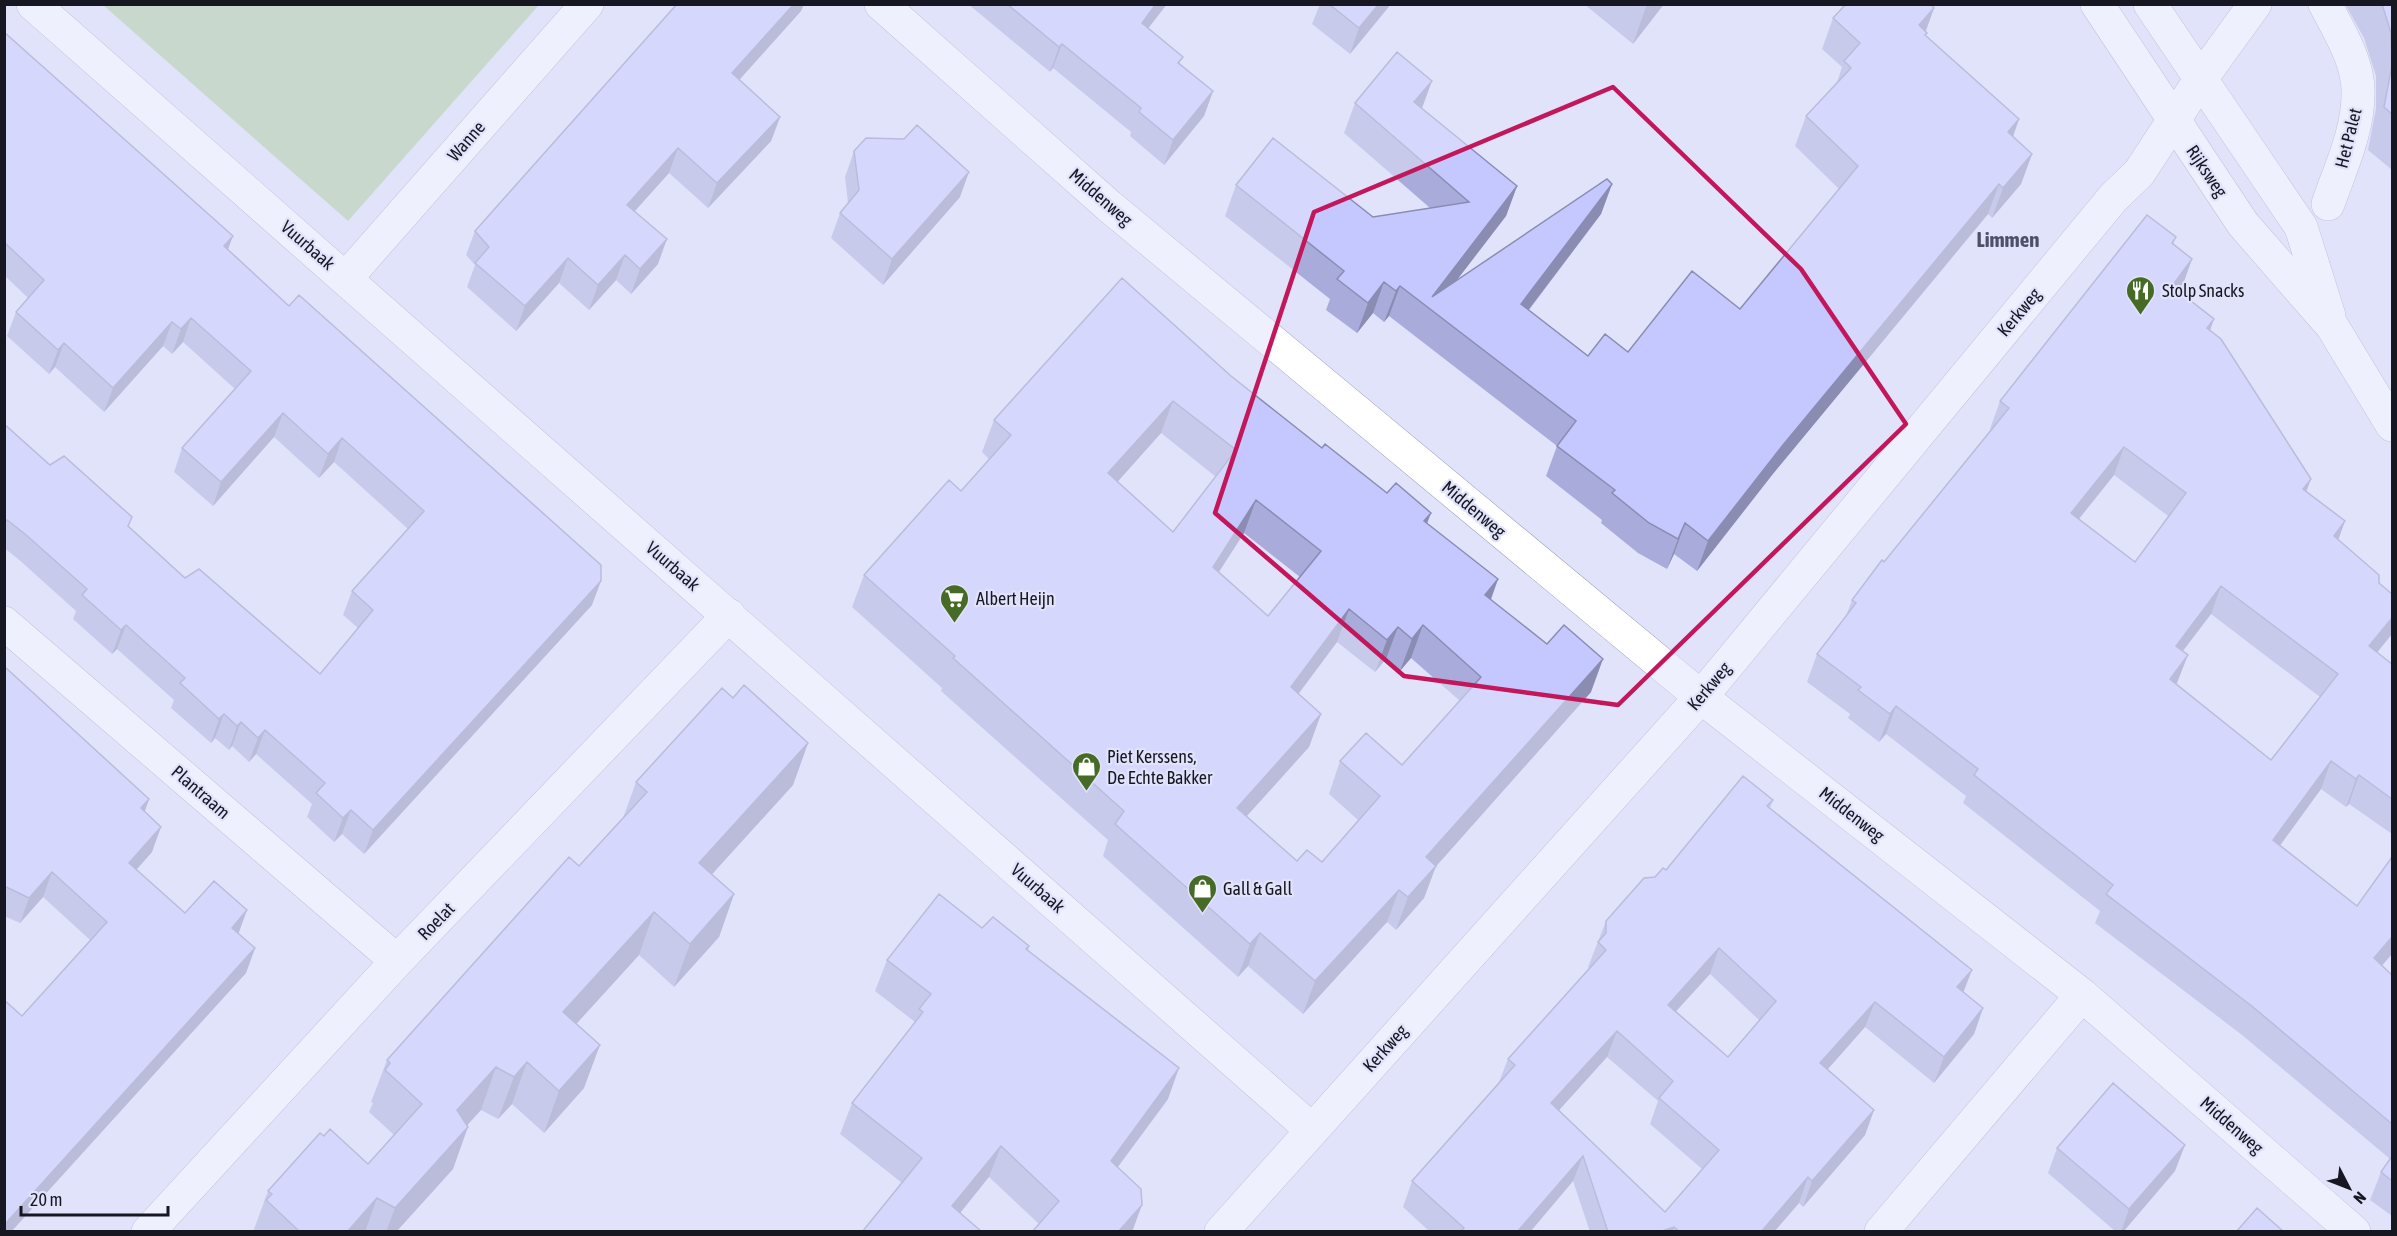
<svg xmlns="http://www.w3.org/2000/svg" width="2397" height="1236" viewBox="0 0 2397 1236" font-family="'Asap Condensed',sans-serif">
<rect width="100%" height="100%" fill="#e1e3fb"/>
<path fill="#aacb94" d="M103,5h436l-191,216z"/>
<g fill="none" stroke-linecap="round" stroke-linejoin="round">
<defs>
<path id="pedestrian" d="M2325,4c14,27 33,57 33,87 1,39 -18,78 -30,113"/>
<path id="minor" d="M33,4l1279,1126
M881,4l228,202 592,491 381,298 272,237
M346,278l241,-274
M4,623l393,338
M148,1232l249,-271 332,-346
M1221,1232l480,-535 412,-499 26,-25 61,-93 55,-76
M1881,1232l201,-237"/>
<path id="primary" d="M2097,4l146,220 89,102 60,99
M2150,4l151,223 28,89"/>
</defs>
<use href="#pedestrian" stroke="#989ab5" stroke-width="34"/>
<use href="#minor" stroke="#989ab5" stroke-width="34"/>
<use href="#primary" stroke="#989ab5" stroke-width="34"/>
<use href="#pedestrian" stroke="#fff" stroke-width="33"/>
<use href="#minor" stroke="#fff" stroke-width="33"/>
<use href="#primary" stroke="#fff" stroke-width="33"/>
</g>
<path fill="#a9acda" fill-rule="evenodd" d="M677,4h127l-3,7 -62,69 41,37 -9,24 -63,67 -39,-35 -35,38 24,53 -27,30 -15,-14 -27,30 -30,-27 -43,48 -49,-44 8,-22 -9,-10 9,-24z
M968,4h199l-19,24 33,36 32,27 -9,25 -40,49 -34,-29 1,-4 -78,-64 -3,4z
M1320,4h71l-41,50 -38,-30z
M1584,4h80l-31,40z
M2345,4h47v166l-24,-20 8,-42v-32l-12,-38z
M1934,8l-8,23v5l93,83 -6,18 19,17 -11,30 -29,34 -4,-4 -216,261 -75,96 -23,-17 -7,15 -29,-16 -37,-30 1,-3 -56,-44 11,-30 -168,-130 -5,6 -11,-9 -16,20 -31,-23 4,-11 -105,-83 11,-31 137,32 57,-9 -86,-75 11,-30 67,5 95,78 -11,30 -49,64 155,-96 -11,30 -72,96 59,46 40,-4 112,-43 99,-120 -44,-43 11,-30 30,-31 6,-18 -20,-18 11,-31z
M4,32l588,573 -228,249 -22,-20 -8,8 -27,-25 5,-13 -56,-50 -7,8 -17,-16 -3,4 -14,-12 -4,5 -40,-35 3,-8 -57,-51 -5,5 -39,-35 3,-8 -59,-53 -13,-10v-124l46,41 78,61 57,52 135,96 38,-46 -15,-13 9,-24 56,-62 -74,-67 -15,16 -45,-41 -61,69 -39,-34 8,-24 53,-59 -52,-47 -11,12 -9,-8 -59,66 -49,-45 -6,7 -42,-38 9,-24 12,-14 -24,-23z
M854,151l106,46 -77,88 -52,-47 9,-25 8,-10 -3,-26z
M2176,237l-3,7 19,15 -10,28 -3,4 31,40 96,160 39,30 -7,18 41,44 13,11v40l-15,18 15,12v170l-43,-30 -3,3 -25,-18 -41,56 77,61 35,-49v97l-10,11 10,10v241l-22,-16 11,-28 9,-13 -148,-124 -147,-112 5,-12 -137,-108 3,-7 -80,-62 -7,8 -31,-24 2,-4 -43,-32 10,-28 29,-38 6,-16 32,-38 107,-132 -1,-1 10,-28zM2114,475l54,41 -33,46 -56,-43zM2211,614l109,83 -49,63 -95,-75 7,-34z
M1231,376l91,72 105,76 71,55 -7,21 100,92 -155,174 -12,32 -28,32 -9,-8 -84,92 -55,-48 -10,11 -135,-121 5,-16 -167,-149 1,-3 -90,-81 12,-32 97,-84 28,-32 -7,-7 12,-32zM1161,433l55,44 -43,55 -56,-50zM1244,533l56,44 -32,39 -50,-44zM1337,642l38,30 11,-13 14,12 11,-13 49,43 -58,64 -62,-4 -11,33 29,26 -36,42 -25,-1 -50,-45 62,-69 12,-33 -23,-20z
M4,668l145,131 -4,12 7,41 -16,18 49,43 54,21 16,14 -9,25 -242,259v-232l18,16 68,-76 -47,-43 -23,26 -16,-7z
M733,698l75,45 -15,42 -81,89 22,20 -15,43 -45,50 -35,-32 -63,69 8,64 -40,45 -32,-29 -14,15 -17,-9 -14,15 -14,44 -57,63h-143l15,-41 56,-55 44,28 26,-29 -25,-23 4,-9 -2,-1 16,-42 192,-194 44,-48 13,-36z
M1773,800l-3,8 193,184 20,16 -9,26 -40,49 -69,-56 -37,42 46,41 -9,25 -62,72 -4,-4 -25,29h-184l-17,-51 -43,51h-100l-27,-25 9,-26 87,-99 9,-23 81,-91 -1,-1 18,-46 49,-44zM1710,974l49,46 -31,37 -52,-46zM1607,1057l51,44 -8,23 52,45 -37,43 -106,-102z
M982,928l47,18 -1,5 140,148 -50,68 -79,57 -50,-47 -87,6 -62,-49 12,-31 63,-81 -40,-31 12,-31z
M2057,1148l118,23 -52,61h-7l-68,-59z"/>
<path fill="#8a8cb2" d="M794,4h10l-3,7 -78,87 9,-25z
M1156,4h11l-34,44 9,-25z
M1379,4h12l-41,50 9,-26z
M1647,4h17l-31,40z
M1934,8l-11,30 -4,-13z
M1062,44l-9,24 -3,4 9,-25z
M1432,81l-11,30 -7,-9z
M1213,91l-9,25 -40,49 9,-25z
M780,117l-9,24 -63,67 9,-25z
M2019,119l-11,31v-18z
M678,148l-9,25 -51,57 9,-25z
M2032,154l-11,30 -29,34 11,-30z
M969,172l-9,25 -77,88 9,-26z
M1612,184l-11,30 -91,120 11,-30z
M1999,184l-11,30 -216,261 -75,96 11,-30 75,-96z
M1517,186l-11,30 -73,95 -1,-14z
M233,236l-9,24v-14z
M667,239l-9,25 -27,30 9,-25z
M625,255l-9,25 -27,30 9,-25z
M568,258l-9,25 -43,48 9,-25z
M2192,259l-10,28 -21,27 11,-28z
M1384,282l-11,31 -16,20 11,-30z
M1400,286l-11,30 -5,6 12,-31z
M191,318l-8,24 -11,12 9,-25z
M2214,319l-10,29 3,-20z
M172,322l-9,24 -59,66 9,-24z
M64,343l-9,24 -6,7 9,-24z
M1173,401l-12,32 -65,73 12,-33z
M283,413l-9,24 -61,69 8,-24z
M342,438l-8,24 -15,16 9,-24z
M2124,447l-10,28 -53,66 10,-28z
M2311,479l-11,29 3,-19z
M1256,500l-12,33 -43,67 12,-33z
M1431,513l-12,32 5,-24z
M2345,521l-10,28 -1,-13z
M1685,523l-11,31 -7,15 11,-30z
M1498,579l-12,33 -1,-17z
M601,581l-9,24 -228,249 9,-24z
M2221,586l-10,28 -46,60 11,-28z
M1349,609l-12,33 -58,78 12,-33z
M2392,618v16l-33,41 10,-29z
M126,625l-9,24 -5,5 9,-24z
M1423,625l-12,33 -11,13 12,-32z
M1398,627l-12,32 -11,13 12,-32z
M2188,655l-11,28 -18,25 11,-29z
M1603,659l-12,33 -176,198 11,-33z
M1896,706l-10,28 -7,8 11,-28z
M224,714l-9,24 -4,5 8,-24z
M1321,714l-12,33 -84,93 12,-32z
M241,722l-9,24 -3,4 8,-24z
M265,730l-9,24 -7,8 9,-24z
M808,743l-15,42 -109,120 15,-42z
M2331,761l-10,28 -58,80 10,-29z
M2359,775l-10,29 -3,3 10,-28z
M149,799l-9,25 1,-16z
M351,810l-9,24 -8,8 9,-24z
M161,827l-9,25 -32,36 9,-25z
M1436,866l-12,32 -28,32 12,-33z
M52,872l-9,25 -23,26 9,-25z
M1399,890l-12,32 -84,92 12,-33z
M734,894l-15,43 -45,50 16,-43z
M247,910l-9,25 -6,-7z
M654,912l-15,43 -91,100 15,-43z
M1260,933l-12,33 -10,11 12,-33z
M2392,937v17l-28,32 10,-28z
M255,948l-9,25 -235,259h-7v-5l2,-4z
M1719,948l-9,26 -51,56 9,-25z
M1972,970l-10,26 -5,-9z
M1875,1002l-10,25 -54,61 9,-25z
M1983,1008l-9,26 -40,49 10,-26z
M1617,1031l-10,26 -65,72 9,-26z
M600,1045l-16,43 -40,45 15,-42z
M527,1062l-15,42 -14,15 16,-42z
M496,1067l-15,43 -39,43 15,-43z
M1179,1068l-11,31 -69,93 12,-31z
M1874,1110l-9,25 -62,72 9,-26z
M468,1127l-15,42 -57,63h-10l9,-24z
M2185,1145l-10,26 -52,61h-2l8,-23z
M1001,1146l-12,31 -44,55 7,-26z
M1583,1156l-10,25 -43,51h-13z
M1808,1177l-9,26 -25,29h-13z
M377,1198l-12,34h-18z
M1142,1205l-10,27h-14z
M1674,1227l-2,5h-13z"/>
<path fill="#c5c8fe" stroke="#8a8cb2" stroke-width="1.5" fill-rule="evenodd" d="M677,4h117l-62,69 48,44 -63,66 -39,-35 -51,57 40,34 -27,30 -15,-14 -27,30 -30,-27 -43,48 -50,-43 14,-16 -14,-16z
M1007,4h149l-14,19 41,34 -5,6 35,28 -40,49 -34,-28 2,-4 -79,-64 -3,3z
M1329,4h50l-20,24z
M1846,4h85l3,4 -15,17 8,8 -2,2 94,84 -11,13 24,22 -29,34 -4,-4 -216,261 -75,96 -23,-18 -7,16 -29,-16 -37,-30 3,-3 -58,-44 19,-25 -176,-135 -4,5 -12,-9 -16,21 -31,-24 7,-8 -108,-86 37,-47 100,79 96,-15 -114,-99 42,-51 35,29 -18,21 103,84 -85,111 175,-118 5,5 -91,120 67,52 17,-22 23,18 64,-81 48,38 118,-143 -52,-50 45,-48 -7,-7 16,-18 -27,-25z
M2382,4h10v110l-8,-7 8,-42 -1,-32z
M4,32l229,204 -9,10 65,60 10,-11 302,270v16l-228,249 -22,-20 -8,8 -27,-25 9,-10 -60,-53 -7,8 -17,-16 -4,4 -13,-12 -5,5 -39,-36 5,-5 -59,-53 -5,5 -39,-35 5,-6 -62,-55 -18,-14 -3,3v-99l46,41 14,-9 68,61 -4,9 57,52 14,-9 121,105 53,-64 -21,-19 72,-80 -82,-73 -14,16 -45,-41 -62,69 -39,-34 69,-77 -60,-53 -10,11 -9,-7 -59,66 -49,-45 -6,7 -42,-38 28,-32 -40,-38z
M917,125l52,47 -77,87 -52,-46 19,-23 -5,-39 12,-13 38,1z
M2147,215l29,22 -4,6 20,16 -20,27 42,33 -7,9 14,11 90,140 -8,10 42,32 -11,15 45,39v8l13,11v24l-23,28 23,18v135l-33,-24 -3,4 -25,-18 -58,79 84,66 35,-49v80l-18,21 18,17v149l-139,-117 -147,-113 7,-9 -139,-110 4,-6 -82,-63 -6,8 -32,-24 3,-3 -44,-33 39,-51 -4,-3 30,-40 2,2 125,-154 -9,-7zM2124,447l62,46 -51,69 -64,-49zM2221,586l117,88 -67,86 -101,-81 18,-24 -12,-9z
M1122,278l109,98 91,72 3,-4 62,49 9,-10 35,30 -7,8 74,58 -13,16 62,49 17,-19 39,34 -177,198 10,9 -28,31 -9,-7 -84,91 -55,-48 -10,11 -135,-120 9,-13 -171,-153 2,-2 -91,-81 85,-95 12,11 50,-56 -17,-15zM1173,401l63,49 -63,82 -65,-59zM1256,500l65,51 -53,65 -55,-49zM1349,609l38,31 11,-13 14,12 11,-14 58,52 -79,88 -36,-32 -26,28 40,35 -58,66 -15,-12 -10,11 -60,-53 84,-94 -30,-27z
M5,667l144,132 -8,9 20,19 -32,36 56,50 29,-32 33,29 -15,18 23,20 -249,275 -2,-2v-221l18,16 85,-94 -55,-50 -23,26 -25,-12z
M744,685l64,58 -109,120 35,31 -44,50 -36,-32 -91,100 37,33 -41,46 -32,-29 -13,15 -18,-10 -39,43 11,17 -73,81 -18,-10 -30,34h-47l-34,-32 6,-6 -4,-3 52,-58 4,3 6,-7 38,35 54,-60 -37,-34 5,-7 -3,-3 182,-203 10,9 68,-74 -11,-10 86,-94 11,10z
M1743,776l30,24 -6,6 205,164 -15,17 26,21 -39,49 -69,-55 -55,61 54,47 -62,71 -4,-4 -47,55h-81l-6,-5 -15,5h-51l-25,-76 -66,76h-57l4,-4 -52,-47 103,-116 -7,-6 98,-109 -8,-8 8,-9v-12l38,-43 11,-1 8,-9 3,2zM1719,948l57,53 -48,56 -60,-52zM1617,1031l56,50 -14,17 60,52 -54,62 -114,-109z
M939,894l43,34 11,-11 36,29 -3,3 153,119 -68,93 30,28 1,16 -24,27h-86l27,-31 -58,-55 -49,60 30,26h-120l60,-74 -70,-55 71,-91 -4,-3 12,-15 -44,-34z
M2113,1083l72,62 -56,64 -72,-61z
M2392,1156v25l-11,-9z
M2257,1208l27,24h-48z"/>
<path d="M0 0H2397V1236H0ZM1613,87l188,182 105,155 -288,281 -214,-29 -189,-163 99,-301z" fill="#e1e3fb" fill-opacity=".55" fill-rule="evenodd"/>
<path fill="none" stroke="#c2185b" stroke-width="4.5" stroke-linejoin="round" d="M1613,87l188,182 105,155 -288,281 -214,-29 -189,-163 99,-301z"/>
<defs>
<symbol id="restaurant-pin" viewBox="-11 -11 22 30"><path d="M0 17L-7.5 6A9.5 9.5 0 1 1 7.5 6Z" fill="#456b26" stroke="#e1e3fb"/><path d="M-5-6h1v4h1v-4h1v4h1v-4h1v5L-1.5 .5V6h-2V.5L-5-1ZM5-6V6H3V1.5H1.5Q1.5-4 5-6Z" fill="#fff"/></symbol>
<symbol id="supermarket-pin" viewBox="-11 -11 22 30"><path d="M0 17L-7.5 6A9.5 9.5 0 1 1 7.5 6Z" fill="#456b26" stroke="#e1e3fb"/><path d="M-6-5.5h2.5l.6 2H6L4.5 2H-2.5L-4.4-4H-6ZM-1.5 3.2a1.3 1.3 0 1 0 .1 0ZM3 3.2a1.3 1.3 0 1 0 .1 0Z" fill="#fff"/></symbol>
<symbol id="shop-pin" viewBox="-11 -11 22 30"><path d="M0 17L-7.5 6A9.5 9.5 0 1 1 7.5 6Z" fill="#456b26" stroke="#e1e3fb"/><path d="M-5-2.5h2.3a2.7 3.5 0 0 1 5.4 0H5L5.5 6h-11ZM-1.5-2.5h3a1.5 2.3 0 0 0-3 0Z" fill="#fff"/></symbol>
</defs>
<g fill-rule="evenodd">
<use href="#restaurant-pin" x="2124" y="274" width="33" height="45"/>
<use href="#supermarket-pin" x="938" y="582" width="33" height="45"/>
<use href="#shop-pin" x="1070" y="750" width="33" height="45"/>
<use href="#shop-pin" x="1186" y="872" width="33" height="45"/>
</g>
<g text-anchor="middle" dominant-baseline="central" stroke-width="4.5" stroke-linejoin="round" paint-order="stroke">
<g font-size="18" fill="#171722" stroke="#e1e3fb">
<text transform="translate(2348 138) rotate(-76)">Het Palet</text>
<text transform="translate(466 141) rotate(-49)">Wanne</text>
<text transform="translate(2207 171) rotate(56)">Rijksweg</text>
<text transform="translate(1101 197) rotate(41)">Middenweg</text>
<text transform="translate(308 245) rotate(41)">Vuurbaak</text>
<text transform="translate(2019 312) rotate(-50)">Kerkweg</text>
<text transform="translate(1474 509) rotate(40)">Middenweg</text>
<text transform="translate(673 566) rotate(41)">Vuurbaak</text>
<text transform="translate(1709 686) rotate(-50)">Kerkweg</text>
<text transform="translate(201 792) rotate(41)">Plantraam</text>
<text transform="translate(1852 814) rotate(38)">Middenweg</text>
<text transform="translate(1038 888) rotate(41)">Vuurbaak</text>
<text transform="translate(436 921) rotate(-46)">Roelat</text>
<text transform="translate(1385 1048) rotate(-48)">Kerkweg</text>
<text transform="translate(2232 1125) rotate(41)">Middenweg</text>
</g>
<g font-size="18" fill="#171722" stroke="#e1e3fb" text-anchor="start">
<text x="2162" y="290">Stolp Snacks</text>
<text x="976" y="598">Albert Heijn</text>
<text x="1107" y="756">Piet Kerssens,<tspan x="1107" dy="21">De Echte Bakker</tspan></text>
<text x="1223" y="888">Gall &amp; Gall</text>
</g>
<g font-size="21" font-weight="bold" fill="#4e4f68" stroke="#e1e3fb">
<text x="2008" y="239">Limmen</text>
</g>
</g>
<rect width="2397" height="1236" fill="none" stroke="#171722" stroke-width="12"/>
<g transform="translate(2349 1188) rotate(132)" stroke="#e1e3fb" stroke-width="4.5" paint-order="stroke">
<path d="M0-4.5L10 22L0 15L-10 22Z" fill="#171722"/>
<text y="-9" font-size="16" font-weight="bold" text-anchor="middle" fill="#171722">N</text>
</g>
<path d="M21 1206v9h147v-9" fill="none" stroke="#171722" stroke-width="3"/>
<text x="30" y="1206" font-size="18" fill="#171722" stroke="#e1e3fb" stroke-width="4.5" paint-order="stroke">20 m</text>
</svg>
